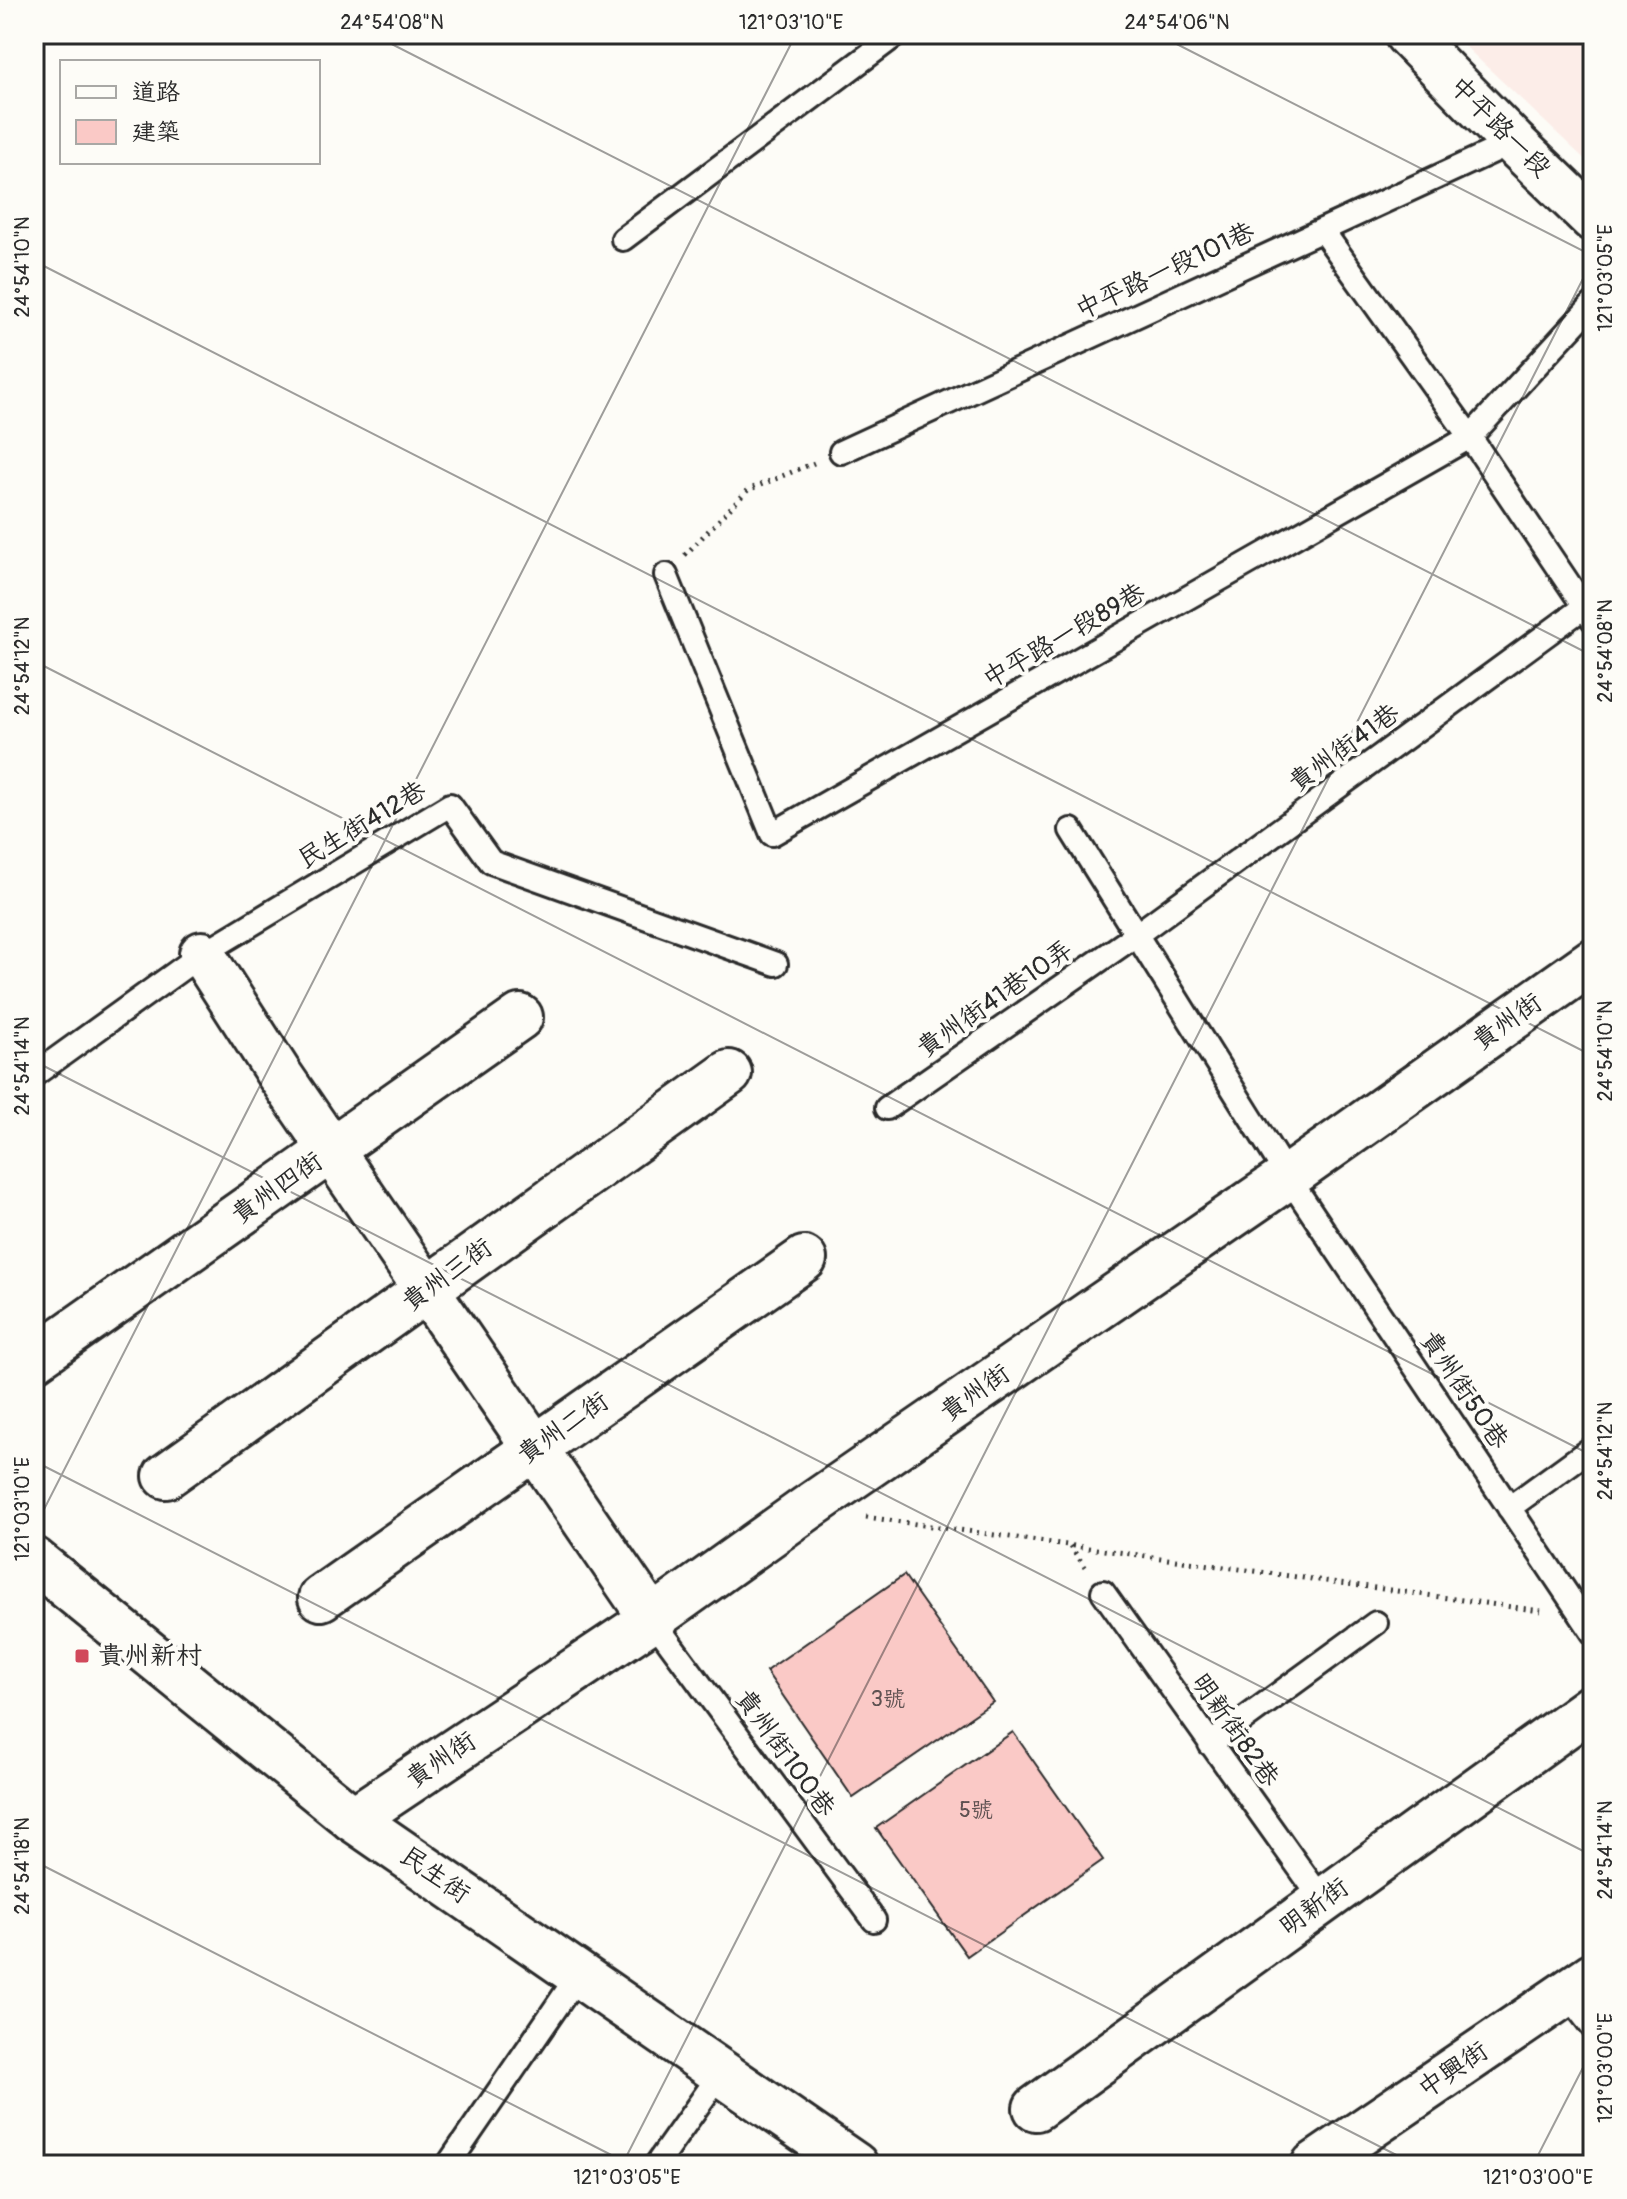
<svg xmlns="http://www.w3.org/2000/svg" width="1627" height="2199" viewBox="0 0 1627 2199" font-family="Pangolin,'LXGW WenKai TC',sans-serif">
<rect width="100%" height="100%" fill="#fdfcf7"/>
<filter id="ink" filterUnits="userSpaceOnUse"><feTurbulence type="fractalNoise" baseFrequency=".0125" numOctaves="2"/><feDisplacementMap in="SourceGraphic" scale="16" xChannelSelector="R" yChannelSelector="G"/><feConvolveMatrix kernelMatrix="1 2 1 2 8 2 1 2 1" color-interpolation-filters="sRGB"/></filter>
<g filter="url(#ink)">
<path fill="#fcede8" d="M1452,34h141v133z"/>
<path fill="#fac9c6" stroke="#2b2b2b" stroke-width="2" d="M904,1575l89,127 -140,96 -87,-127z
M1013,1732l90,128 -136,96 -91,-128z"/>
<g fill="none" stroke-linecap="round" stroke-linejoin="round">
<defs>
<path id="lane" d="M1322,230l148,207 123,183
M623,239l274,-205
M841,452l672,-310
M666,575l106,259 698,-397 123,-133
M1071,830l217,347 305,456
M34,1075l168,-121 248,-149 41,57 285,102
M887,1108l249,-173 448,-328
M1509,1508l84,-61
M1103,1592l220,309
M652,1619l222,301
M1210,1744l166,-121
M1566,1993l27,35
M450,2162l129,-188
M656,2165l65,-92"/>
<path id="street" d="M202,954l77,120 373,545
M34,1359l486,-342
M166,1476l563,-403
M321,1598l483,-339
M353,1819l299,-200 154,-110 482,-332 305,-216
M1036,2108l557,-402
M1314,2165l279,-190"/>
<path id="secondary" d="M1407,34l106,108 80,77
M34,1560l319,259 502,346"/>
</defs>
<use href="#lane" stroke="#2b2b2b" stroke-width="28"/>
<use href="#street" stroke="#2b2b2b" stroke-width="50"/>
<use href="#secondary" stroke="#2b2b2b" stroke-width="50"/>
<path stroke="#2b2b2b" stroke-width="5" stroke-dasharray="2 6" stroke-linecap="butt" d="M685,555l63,-65 66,-27
M866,1517l675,94
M1070,1546l16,22"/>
<use href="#lane" stroke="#fdfcf7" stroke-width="22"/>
<use href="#street" stroke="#fdfcf7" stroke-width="44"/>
<use href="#secondary" stroke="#fdfcf7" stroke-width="44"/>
</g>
</g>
<path fill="none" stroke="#2b2b2b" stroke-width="2" stroke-opacity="0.45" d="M372,34l1221,622M1157,34l436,222M34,261l1559,795M34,661l1559,795M34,1061l1559,795M34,1461l1382,704M34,1529l762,-1495M34,1861l597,304M622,2165l971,-1906M1533,2165l60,-117"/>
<rect fill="#d1495b" stroke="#fdfcf7" stroke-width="3" x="74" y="1648" width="16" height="16" rx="4"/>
<g text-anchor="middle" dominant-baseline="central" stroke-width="8" stroke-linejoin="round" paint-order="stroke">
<g font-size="22" fill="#5f5252">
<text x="888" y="1699">3號</text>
<text x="976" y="1810">5號</text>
</g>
<g font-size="26" fill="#2b2b2b" stroke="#fdfcf7">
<text transform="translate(1500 127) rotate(45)">中平路一段</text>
<text transform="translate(1165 271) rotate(-25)">中平路一段101巷</text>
<text transform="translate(1064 636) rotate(-30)">中平路一段89巷</text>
<text transform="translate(1344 748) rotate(-36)">貴州街41巷</text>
<text transform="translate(362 825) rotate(-31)">民生街412巷</text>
<text transform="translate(995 999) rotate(-35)">貴州街41巷10弄</text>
<text transform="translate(1507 1022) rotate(-35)">貴州街</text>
<text transform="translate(277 1188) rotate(-35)">貴州四街</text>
<text transform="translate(447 1275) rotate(-36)">貴州三街</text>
<text transform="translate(1464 1390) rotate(56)">貴州街50巷</text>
<text transform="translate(975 1393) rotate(-35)">貴州街</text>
<text transform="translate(563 1428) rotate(-35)">貴州二街</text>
<text transform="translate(1235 1730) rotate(55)">明新街82巷</text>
<text transform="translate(785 1753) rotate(54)">貴州街100巷</text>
<text transform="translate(441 1760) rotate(-34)">貴州街</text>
<text transform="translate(435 1875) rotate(35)">民生街</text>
<text transform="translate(1314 1907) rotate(-36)">明新街</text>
<text transform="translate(1453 2070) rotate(-34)">中興街</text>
</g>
<g font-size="26" fill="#2b2b2b" stroke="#fdfcf7" text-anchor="start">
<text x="98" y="1656">貴州新村</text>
</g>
</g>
<rect width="1627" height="2199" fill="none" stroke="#fdfcf7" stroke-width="88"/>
<rect x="60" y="60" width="260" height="104" fill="#fdfcf7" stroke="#a9a8a5" stroke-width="2"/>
<rect x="76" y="86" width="40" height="12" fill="#fdfcf7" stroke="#a9a8a5" stroke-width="2"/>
<text x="132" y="100" font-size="24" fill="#2b2b2b">道路</text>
<rect x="76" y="120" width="40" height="24" fill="#fac9c6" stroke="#a9a8a5" stroke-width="2"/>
<text x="132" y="140" font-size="24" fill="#2b2b2b">建築</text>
<rect x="44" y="44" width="1539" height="2111" fill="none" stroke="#2b2b2b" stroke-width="3"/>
<g font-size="20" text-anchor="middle" fill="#2b2b2b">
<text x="392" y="29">24°54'08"N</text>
<text x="791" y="29">121°03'10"E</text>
<text x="1177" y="29">24°54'06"N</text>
<text transform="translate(22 267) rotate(-90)" y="7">24°54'10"N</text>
<text transform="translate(1605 278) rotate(-90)" y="7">121°03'05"E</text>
<text transform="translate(1605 651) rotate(-90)" y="7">24°54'08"N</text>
<text transform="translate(22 666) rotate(-90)" y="7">24°54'12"N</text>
<text transform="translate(1605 1051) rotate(-90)" y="7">24°54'10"N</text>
<text transform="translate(22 1066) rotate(-90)" y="7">24°54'14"N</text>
<text transform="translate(1605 1451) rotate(-90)" y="7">24°54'12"N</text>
<text transform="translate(22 1509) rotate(-90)" y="7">121°03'10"E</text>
<text transform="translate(1605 1850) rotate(-90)" y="7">24°54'14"N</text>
<text transform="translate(22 1866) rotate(-90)" y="7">24°54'18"N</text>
<text transform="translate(1605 2068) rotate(-90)" y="7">121°03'00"E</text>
<text x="627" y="2184">121°03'05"E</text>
<text x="1538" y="2184">121°03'00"E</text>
</g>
</svg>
